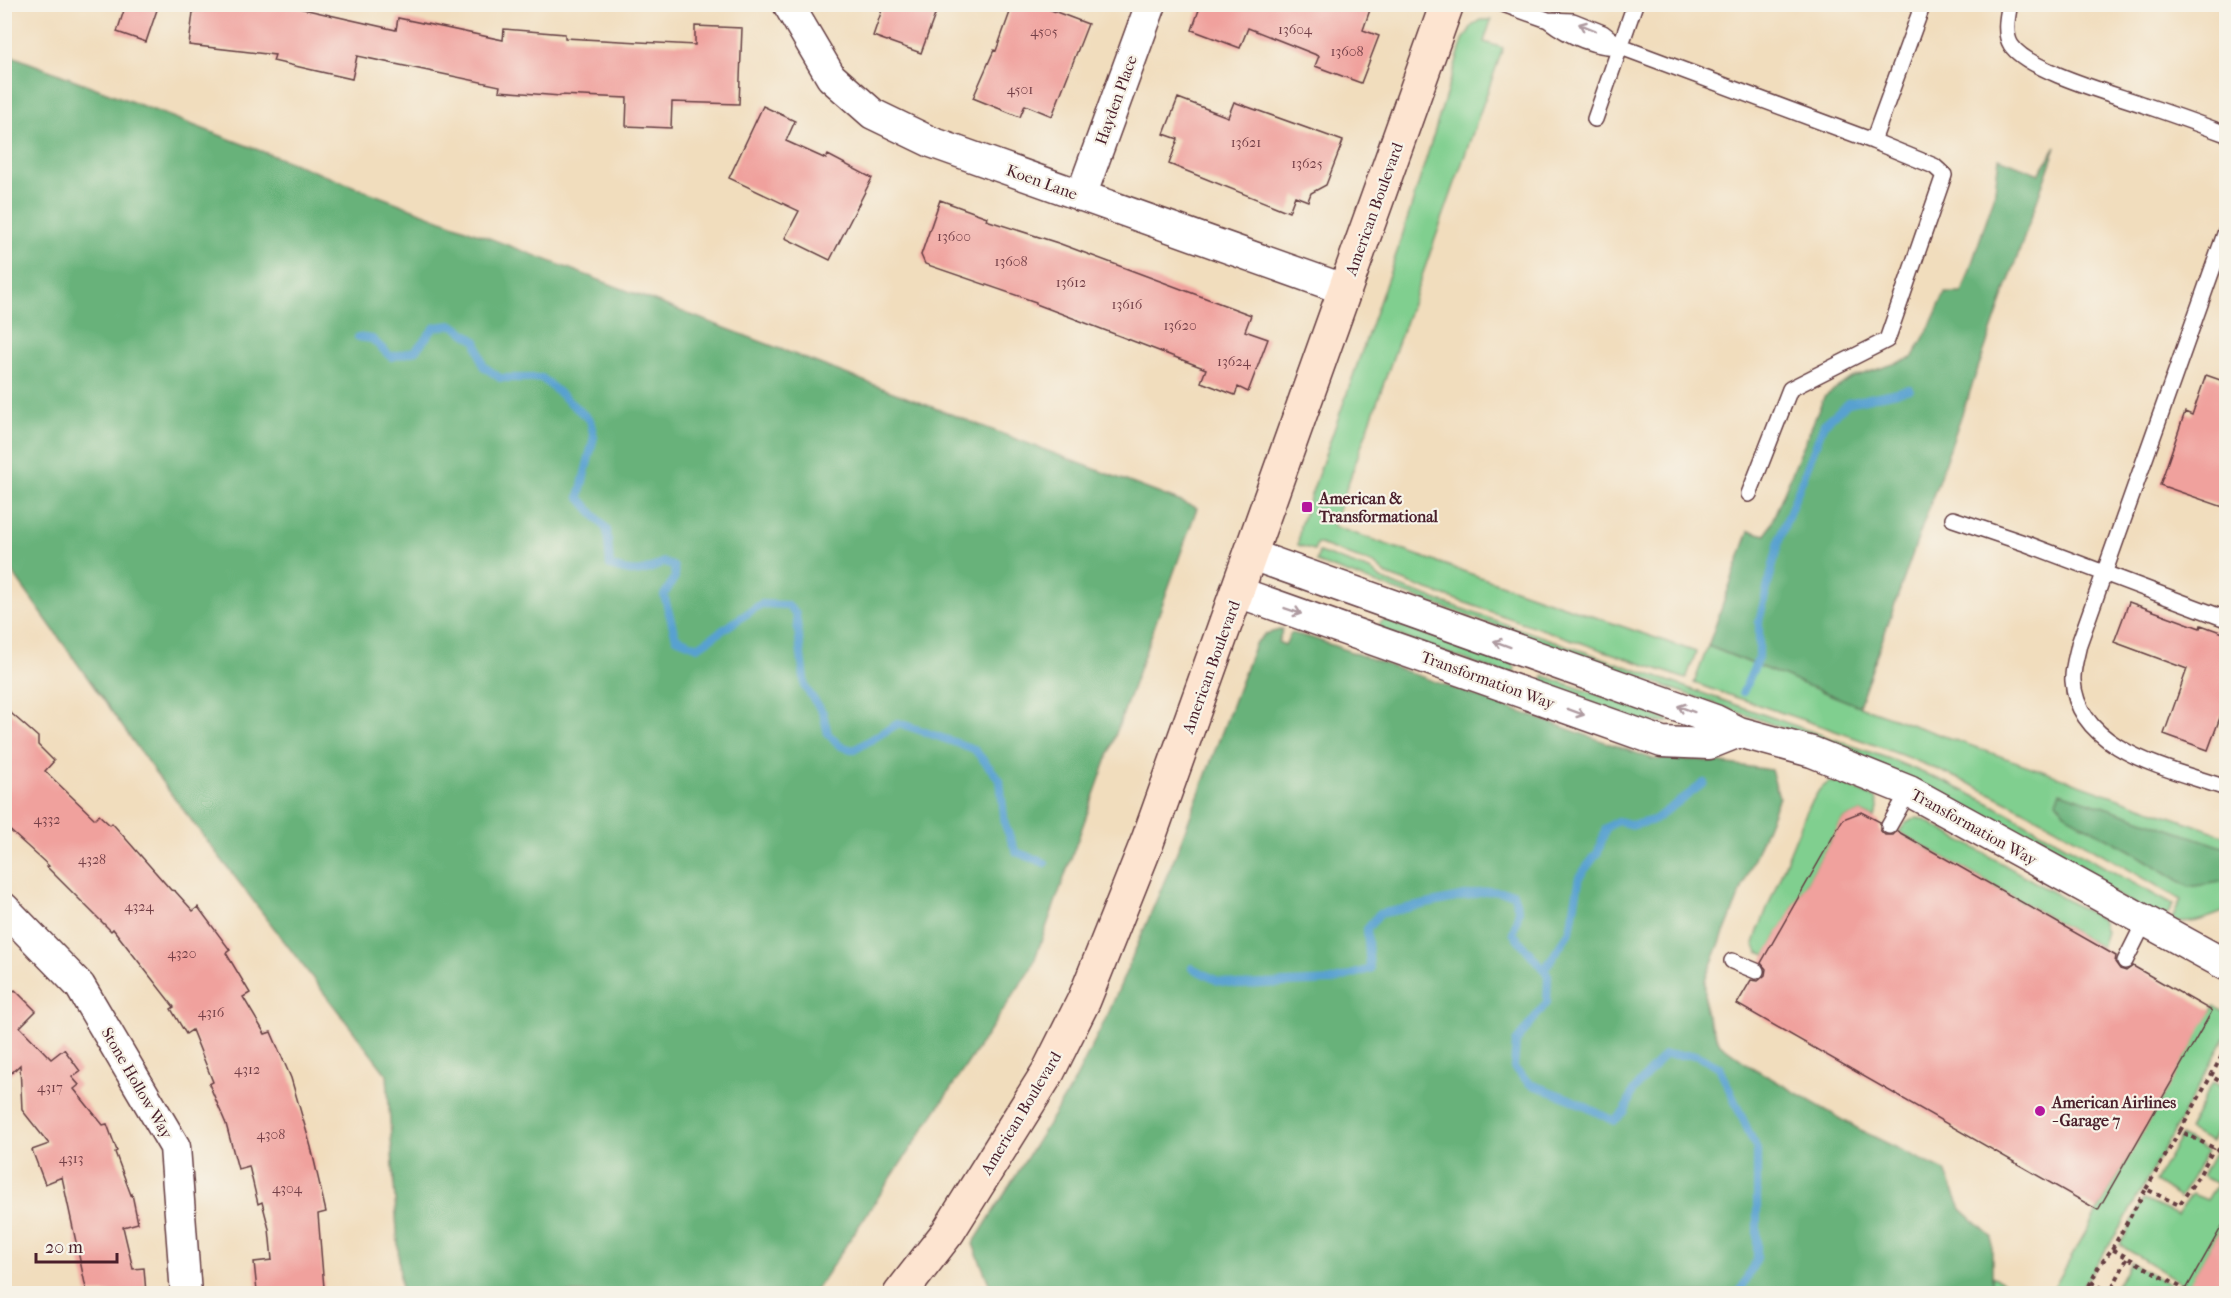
<svg xmlns="http://www.w3.org/2000/svg" width="2231" height="1298" viewBox="0 0 2231 1298" font-family="'IM FELL French Canon',serif">
<rect width="100%" height="100%" fill="#f7f3e8"/>
<filter id="ink" filterUnits="userSpaceOnUse"><feTurbulence type="fractalNoise" baseFrequency=".0167" numOctaves="2"/><feDisplacementMap in="SourceGraphic" scale="12" xChannelSelector="R" yChannelSelector="G"/><feConvolveMatrix kernelMatrix="1 2 1 2 8 2 1 2 1" color-interpolation-filters="sRGB"/></filter>
<filter id="wash" filterUnits="userSpaceOnUse"><feTurbulence type="fractalNoise" baseFrequency=".008" numOctaves="4" result="noise"/><feDisplacementMap in="SourceGraphic" scale="24" xChannelSelector="R" yChannelSelector="G"/><feGaussianBlur stdDeviation="1.35" result="paint"/><feColorMatrix in="noise" values="0 0 0 0 0 0 0 0 0 0 0 0 0 0 0 0 0 1.4 0 .05"/><feComposite in="paint" operator="in"/></filter>
<g filter="url(#wash)">
<rect width="100%" height="100%" fill="#f1ddbd"/>
<path fill="#80cf8f" stroke="#65775d" stroke-width="1.5" d="M1481,20h10l-7,22 19,6 -170,478 363,126 -10,27 -261,-90 -38,-14 -13,-11 -57,-21 -3,7 -16,-5 2,-19 98,-277 65,-209 9,-14z
M1319,552l53,19 9,8 19,8 490,172 55,23 44,21 184,102 -9,15 -336,-176 -512,-182z
M1384,620l129,44 2,3 -1,6 -6,2 -128,-46v-6z
M1708,646l151,60 367,130v75c-19,7 -34,15 -55,10l10,-21c-65,-38 -129,-77 -196,-109 -93,-45 -194,-74 -291,-108z
M1544,676l125,44v2h-26l-102,-38z
M1829,782l11,1 36,15c3,8 3,13 -2,20l-13,-6 -18,7 -77,136 -8,-3 -4,-8 4,-13 49,-121 12,-20z
M1916,818l7,1 179,101 4,12 -5,15 -202,-115 7,-9z
M2214,1006l12,8v22l-103,187 -38,59 -5,11h-29z
M2213,1082l13,8v31l-4,-2 -11,23 -23,-12z
M2181,1136l26,15 -27,47 -25,-16z
M2215,1152l11,6v61l-38,68 -68,-42 24,-45 33,15 15,-21 15,6 10,-16 -15,-8z
M2131,1263l54,30h-11l-11,-5 -11,5h-41z
M1992,1276l32,17h-32z"/>
<path fill="#68b27a" stroke="#596852" stroke-width="1.5" d="M4,53l1193,455 -165,459 -218,326h-413l-14,-218 -225,-293 -157,-220z
M2056,147l-197,559 -151,-60 41,-115 17,4 58,-138 27,-19 61,-20 16,-28 17,-37h17l32,-96 5,-39 40,16z
M1283,629l-5,13 7,3 6,-12 21,5 341,121 47,1 71,10 8,27 -74,183v31l15,33 30,22 112,65 83,40 16,38 31,28v56h-999l-20,-49 100,-160 36,-72 69,-163 77,-205 10,-10z
M2060,792l166,56v33l-37,6 -58,-36 -62,-34 -13,-16z"/>
<g fill="none" stroke-linecap="round" stroke-linejoin="round">
<path stroke="#59a1d0" stroke-width="8" d="M358,337l14,2 19,18 24,-6 20,-24 18,-2 23,16 7,25 17,12h42l48,42 4,17 -15,60 28,33 3,36c23,8 33,8 54,-4l10,5 1,10 -11,18 12,43 22,9 63,-43 26,1 9,9 9,73 18,26 5,21 12,12 14,4 45,-27 75,26 26,31 5,45 11,27 29,11
M1743,692l16,-35v-36l21,-84 44,-113 24,-21 62,-14
M1192,968l26,13 23,4 90,-4 39,-12 -3,-40 12,-15 110,-23 24,2 6,18 -6,22 35,42 -1,27 -31,40 -2,26 16,16 40,15 44,22 11,-10 8,-20 31,-36h32l23,12 38,83v108l-18,36
M1544,970l26,-39 10,-55 18,-24 8,-24 11,-7 17,4 20,-5 50,-37"/>
</g>
<g id="blocks">
<path fill="#f0a19d" d="M126,4h33l-13,38 -29,-10z
M194,4h87l115,26 2,-12 105,22 1,-11 61,5v4l130,7v-19l47,2 -3,76 -67,-2 -1,26 -45,-2 1,-28 -67,-3v1l-61,-5 1,-5 -143,-30 -5,23 -79,-18 2,-6 -86,-10z
M884,4h55l-18,49 -48,-17z
M1013,4h22l53,20 -36,92 -27,-11 -5,12 -47,-19 21,-48 2,1z
M1201,4h171l-9,26 16,6 -18,47 -46,-17 4,-10 -71,-28 -8,20 -48,-18z
M1178,98l50,19 6,-15 109,39 -17,44 -15,8 -3,8 -13,-5 -6,16 -120,-48 9,-25 -14,-5z
M763,106l32,15 -9,20 40,18 2,-4 44,23 -42,82 -45,-22 14,-27 -70,-33z
M940,200l47,17 -1,3 72,23 193,72 -6,16 23,8 -20,53 -10,-5 -3,8 -34,-13 5,-13 -170,-65v-2l-111,-38 -4,-9z
M2206,375l20,7v126l-66,-23 25,-73 7,3z
M2129,602l71,26 1,-3 25,9v83l-5,-2 -13,35 -44,-16 23,-65 -73,-27z
M4,707l34,30v8l16,16 -9,10 50,48 4,-4 11,10 2,-2 59,67 4,1 18,20 5,-4 32,43 -4,3 24,40 -7,4 22,37 6,-2 20,46 20,69 15,65 -8,2 6,74 -50,4v-2l-17,1 -3,-29 18,-2 -3,-31 -7,-27 -4,2 -9,-38 -11,3 -12,-45 -17,-40 4,-2 -21,-52 -6,4 -15,-25 3,-2 -61,-78 -2,2 -64,-64 2,-1 -45,-41z
M1861,812l19,10v8l5,5h8l4,-4 219,125 -1,6 5,7 6,2 7,-5 79,45 -114,199 -361,-206 14,-24 7,1 7,-6 1,-6 -5,-6 82,-144z
M15,990l21,21 -16,16 31,32 13,-10 16,22 -8,6 7,8 -5,4 29,36 4,-1 10,27 -2,1 16,43 1,-1 6,29 -15,4 10,42 11,-1 2,25h-59l-25,-116 -17,7 -13,-34 17,-6 -27,-34 -2,-45 -16,15v-80z
M2226,1219v74h-42z"/>
</g>
</g>
<g filter="url(#ink)">
<use href="#blocks" fill-opacity="0" stroke="#633c41" stroke-width="1.5"/>
<g fill="none" stroke-linecap="round" stroke-linejoin="round">
<defs>
<path id="lane" d="M1503,4l45,16 25,1 30,12 18,14 252,94 61,25 10,9 -57,165 -97,49 -41,105
M2010,4c-3,13 -6,30 1,41 17,26 102,49 133,60 28,9 55,19 82,29
M1548,20c21,16 46,27 73,27
M1595,119l40,-115
M1873,141l50,-137
M2226,231l-147,413c-2,11 -7,25 -6,37 5,71 99,88 153,107
M1953,519l74,25 199,75
M1889,826l20,-35
M1732,961l24,10
M2125,961l20,-40"/>
<path id="street" d="M788,4l43,73 42,37 58,28 415,148
M1081,196l70,-192
M1252,555l463,165 24,12 73,20 97,39 317,174
M1238,592l424,150 47,2 30,-12
M4,908l76,78 95,161 11,147"/>
<path id="secondary" d="M900,1294l48,-62 100,-160 36,-72 64,-160 299,-836"/>
</defs>
<use href="#lane" stroke="#633c41" stroke-width="18"/>
<use href="#street" stroke="#633c41" stroke-width="33"/>
<use href="#secondary" stroke="#633c41" stroke-width="36"/>
<path stroke="#633c41" stroke-width="4" stroke-dasharray="4.5 4.5" stroke-linecap="butt" d="M2226,1048l-15,28 15,9
M2180,1131l31,-55
M2146,1189l34,-58 46,23
M2112,1249l34,-60 33,16 21,-31 14,-26
M2091,1282l19,10 18,-35
M2085,1294l13,-26 14,-19 79,44"/>
<use href="#lane" stroke="#fff" stroke-width="15"/>
<use href="#street" stroke="#fff" stroke-width="30"/>
<use href="#secondary" stroke="#fde4d0" stroke-width="33"/>
</g>
<defs><path id="oneway-shaft" d="M-6 0H5M1.5-3L5.5 0L1.5 3" fill="none" stroke-width="1.6" stroke-linecap="round" stroke-linejoin="round" transform="scale(1.5)"/></defs>
<g stroke="#ae9aa0">
<use href="#oneway-shaft" transform="translate(1587 27) rotate(-158)"/>
<use href="#oneway-shaft" transform="translate(1293 611) rotate(19)"/>
<use href="#oneway-shaft" transform="translate(1502 644) rotate(-160)"/>
<use href="#oneway-shaft" transform="translate(1686 709) rotate(-160)"/>
<use href="#oneway-shaft" transform="translate(1576 712) rotate(20)"/>
</g>
</g>
<g fill="#b5179e" stroke="#f7f3e8" stroke-width="2">
<rect x="1301" y="501" width="12" height="12" rx="3"/>
<circle cx="2040" cy="1111" r="6"/>
</g>
<g text-anchor="middle" dominant-baseline="central" stroke-width="4.5" stroke-linejoin="round" paint-order="stroke">
<g font-size="14" fill="#744048">
<text x="1295" y="29">13604</text>
<text x="1044" y="31">4505</text>
<text x="1347" y="51">13608</text>
<text x="1020" y="89">4501</text>
<text x="1246" y="142">13621</text>
<text x="1307" y="163">13625</text>
<text x="954" y="236">13600</text>
<text x="1011" y="261">13608</text>
<text x="1071" y="282">13612</text>
<text x="1127" y="304">13616</text>
<text x="1180" y="325">13620</text>
<text x="1234" y="361">13624</text>
<text x="47" y="819">4332</text>
<text x="92" y="859">4328</text>
<text x="139" y="906">4324</text>
<text x="182" y="953">4320</text>
<text x="211" y="1012">4316</text>
<text x="247" y="1069">4312</text>
<text x="50" y="1087">4317</text>
<text x="271" y="1134">4308</text>
<text x="71" y="1158">4313</text>
<text x="287" y="1188">4304</text>
</g>
<g font-size="16" fill="#4a1f2b" stroke="#f7f3e8">
<text transform="translate(1116 100) rotate(-70)">Hayden Place</text>
<text transform="translate(1042 182) rotate(20)">Koen Lane</text>
<text transform="translate(1374 209) rotate(-70)">American Boulevard</text>
<text transform="translate(1211 667) rotate(-70)">American Boulevard</text>
<text transform="translate(1488 680) rotate(20)">Transformation Way</text>
<text transform="translate(1974 827) rotate(29)">Transformation Way</text>
<text transform="translate(137 1083) rotate(60)">Stone Hollow Way</text>
<text transform="translate(1021 1113) rotate(-59)">American Boulevard</text>
</g>
<g font-size="16" font-weight="bold" fill="#4a1f2b" stroke="#f7f3e8" text-anchor="start">
<text x="1319" y="498">American &amp;<tspan x="1319" dy="18">Transformational</tspan></text>
<text x="2052" y="1102">American Airlines<tspan x="2052" dy="18">- Garage 7</tspan></text>
</g>
</g>
<rect width="2231" height="1298" fill="none" stroke="#f7f3e8" stroke-width="24"/>
<path d="M36 1253v9h81v-9" fill="none" stroke="#4a1f2b" stroke-width="3"/>
<text x="45" y="1253" font-size="18" fill="#4a1f2b" stroke="#f7f3e8" stroke-width="4.5" paint-order="stroke">20 m</text>
</svg>
